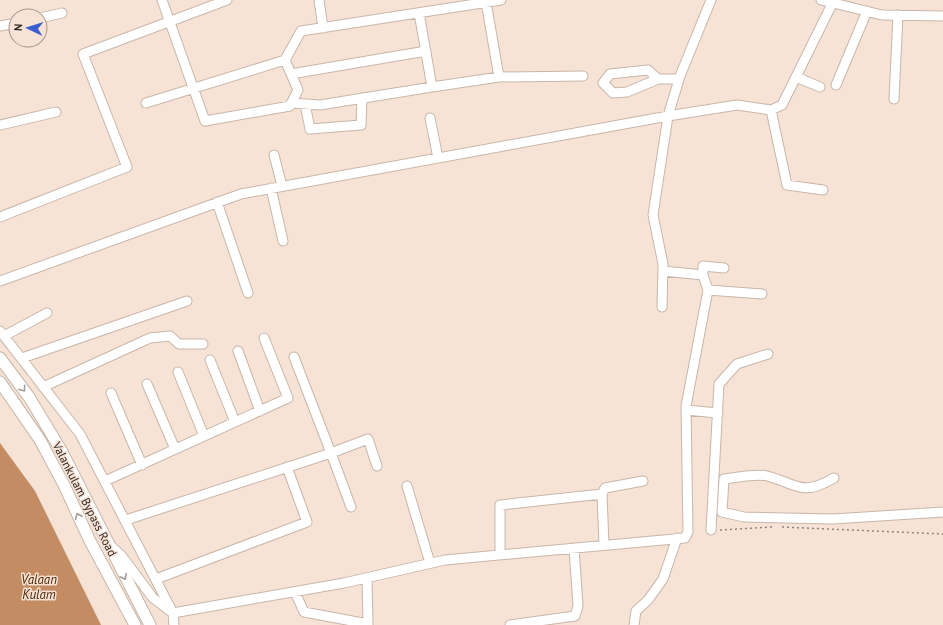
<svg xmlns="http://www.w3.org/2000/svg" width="943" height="625" viewBox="0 0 943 625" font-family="'PT Sans',sans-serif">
<rect width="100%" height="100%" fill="#f6e3d6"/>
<path fill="#c38c63" d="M0,443l35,48 66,134h-101z"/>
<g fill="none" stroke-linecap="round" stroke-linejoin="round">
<defs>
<path id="minor" d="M162,0l43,121 85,-15 8,-16 -13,-30
M319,0l4,28
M821,0l61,15 61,1
M486,2l13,75
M40,18l22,-5
M0,26l16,-3
M291,74l135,-23
M796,77l24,10
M658,79l-10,-9 -38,4 -7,9 10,10 14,-1 31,-13h21
M836,85l31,-74
M432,87l67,-10 84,-1
M894,99l4,-84
M146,103l139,-43 16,-29 200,-31
M291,103l29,2 112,-18 -13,-74
M305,104l5,25 51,-4 1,-27
M771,110l16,75 36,5
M430,118l8,40
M0,125l56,-13
M274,155l8,31
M271,188l12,53
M217,202l31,91
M0,217l127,-50 -44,-113 144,-54
M703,275v-9l21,2
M0,281l241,-87 427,-78 69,-11 34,5 11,-5 52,-105
M708,290l54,4
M662,307l1,-43 -10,-49 15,-99 12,-40 31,-76
M0,331l80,103 93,179
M4,336l43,-23
M238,351l22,60
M294,357l37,96 37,-14 9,27
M22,358l165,-57
M210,360l25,62
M178,372l26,64
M147,384l28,65
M43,387l107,-49 20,-2 9,8h24
M111,393l31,72
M686,410l32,3
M834,478c-33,19 -36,6 -67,-2 -11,-3 -32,2 -43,3l-2,33 22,5 89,2 110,-7
M105,481l183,-83 -24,-60
M407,486l23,77
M126,520l205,-67 20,54
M711,530l8,-146 18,-20 31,-10
M604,545l-2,-51 3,-6 38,-7
M111,546l10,9 32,43 17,13
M500,555v-50l102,-11
M156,579l151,-57 -20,-55
M295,592l9,20 64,12 -1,-46
M174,625l-1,-12 171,-30 101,-23 240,-22 3,-6 -2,-126 22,-116 -5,-15 -40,-4
M510,625l65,-9 3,-10 -4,-58
M634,625l2,-14 12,-11 15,-21 14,-41"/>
<path id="major" d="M0,358l29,39 32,53 89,175
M0,382l40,58 24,45 26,56 45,84"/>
</defs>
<use href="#minor" stroke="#c8b6a9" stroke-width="11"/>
<use href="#major" stroke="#c8b6a9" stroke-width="13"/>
<path stroke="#90837a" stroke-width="1.5" stroke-dasharray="2 3" stroke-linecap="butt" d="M782,527l161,7
M720,530l52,-3"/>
<use href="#minor" stroke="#fff" stroke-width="9"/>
<use href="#major" stroke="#fff" stroke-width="11"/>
</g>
<defs><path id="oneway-chevron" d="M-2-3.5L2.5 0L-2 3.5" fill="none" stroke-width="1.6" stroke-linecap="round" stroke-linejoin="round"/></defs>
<g stroke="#a09d9b">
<use href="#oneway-chevron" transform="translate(23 389) rotate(54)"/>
<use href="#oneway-chevron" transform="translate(78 516) rotate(-115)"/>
<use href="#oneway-chevron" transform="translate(124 577) rotate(63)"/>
</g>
<g text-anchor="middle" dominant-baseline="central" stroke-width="3" stroke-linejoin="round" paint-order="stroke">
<g font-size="12" fill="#2d2621" stroke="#f6e3d6">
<text transform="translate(85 499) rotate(63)">Valankulam Bypass Road</text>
</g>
<g font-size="13" font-style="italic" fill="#4c2705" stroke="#f6e3d6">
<text x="39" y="579">Valaan<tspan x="39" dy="15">Kulam</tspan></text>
</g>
</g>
<g transform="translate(28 28) rotate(274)"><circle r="19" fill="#f6e3d6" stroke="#a6978e"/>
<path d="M0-3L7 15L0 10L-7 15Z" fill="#3c5dce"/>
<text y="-6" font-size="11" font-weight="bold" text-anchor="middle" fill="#2d2621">N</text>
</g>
</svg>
